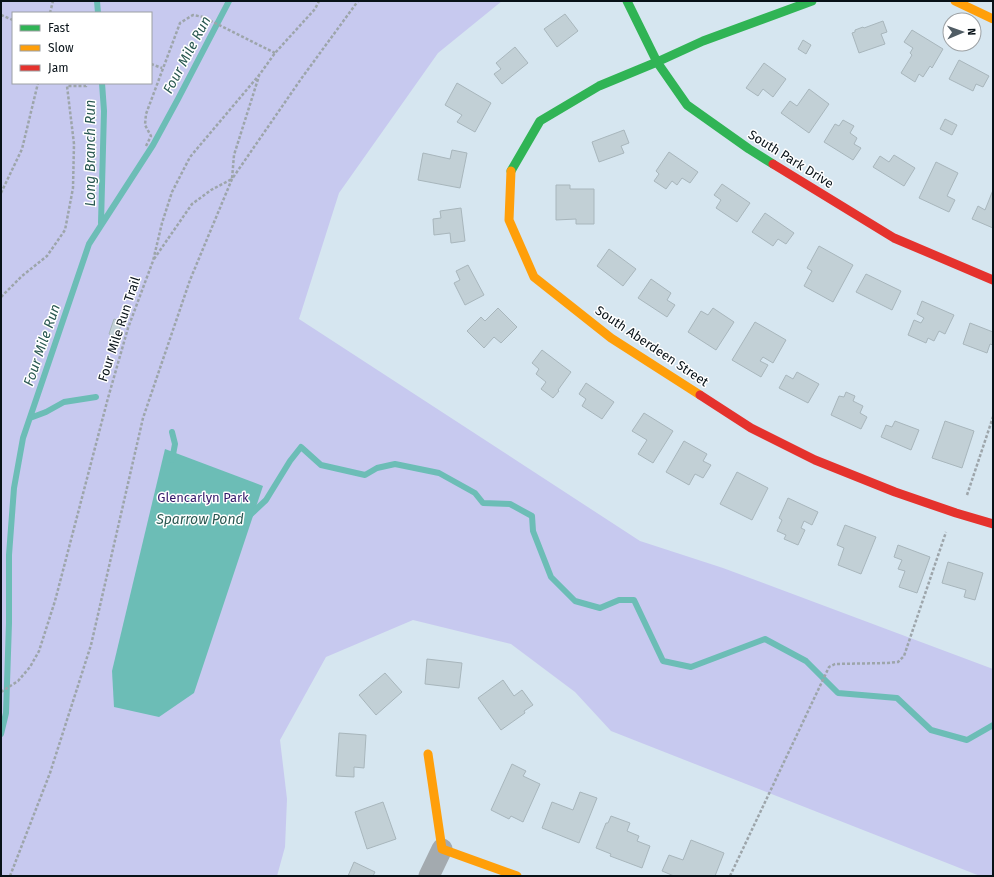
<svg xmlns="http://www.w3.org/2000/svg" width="994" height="877" viewBox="0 0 994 877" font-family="'Fira Sans',sans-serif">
<rect width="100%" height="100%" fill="#d6e6f0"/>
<path fill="#c7c9ef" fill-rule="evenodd" d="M1,1h501l-64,52 -99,140 -40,126 341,222 83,27 270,101v207h-13l-369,-145 -36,-39 -64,-48 -98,-24 -87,37 -46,83 7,59 -2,48 -8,29h-276zM13,13h138v70h-138z"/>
<path fill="#6cbdb6" d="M165,449l98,37 -69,207 -35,24 -45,-10 -2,-36z"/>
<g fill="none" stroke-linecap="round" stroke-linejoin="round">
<path stroke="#6cbdb6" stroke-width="6" d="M97,1l1,12
M101,223l3,-112 -2,-28
M30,418l16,-6 18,-10 32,-5
M172,432l3,12 -3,16
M248,517l18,-17 24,-39 11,-14 20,18 44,10 12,-7 18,-4 44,9 36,20 8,10 27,1 22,12 1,15 18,46 24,24 25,7 19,-8h15l29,61 28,6 74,-28 41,22 32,32 59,5 34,32 36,10 26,-15
M1,734l5,-21 3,-90v-68l5,-67 9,-50 66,-194 64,-99 25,-46 51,-98"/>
</g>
<path fill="#c2d0d6" stroke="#a8b6bc" d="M565,14l13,17 -21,16 -13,-18z
M883,21l4,11 -6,2 4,10 -26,9 -7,-20 3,-1v-2l8,-3 1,1z
M912,30l31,19 -11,19 -2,-2 -7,11 -4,-3 -4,8 -14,-9 11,-18 -2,-2 3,-5 -9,-6z
M803,40l8,5 -5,9 -8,-5z
M515,47l13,16 -26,21 -8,-10 7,-5 -5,-6z
M959,60l30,16 -6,11 -7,-3 -3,7 -24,-12z
M764,63l22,16 -13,18 -10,-8 -5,7 -12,-8z
M457,83l34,20 -16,29 -18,-10 5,-7 -17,-10z
M809,89l20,15 -20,29 -28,-20 9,-12 7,5z
M945,119l12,6 -5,10 -12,-6z
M843,120l11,6 -4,7 7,5 -3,6 7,4 -8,12 -29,-18 11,-18 4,2z
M624,130l5,13 -8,3 3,7 -25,9 -7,-20z
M452,150l15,3 -7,35 -42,-8 5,-27 27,6z
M669,152l29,20 -8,11 -8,-5 -5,7 -5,-4 -6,8 -12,-8 5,-7 -3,-3z
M894,155l21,13 -11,18 -31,-19 7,-11 9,6z
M936,162l22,11 -11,23 8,4 -6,12 -30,-14z
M722,184l28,19 -13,19 -21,-14 5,-8 -7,-5z
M556,185h14v4h24v35h-18v-5l-20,1z
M993,190v38l-21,-9 6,-13 7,4z
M461,208l4,33 -14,2 -1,-10 -16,2 -1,-16 8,-1 -1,-7z
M765,213l29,20 -8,11 -8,-5 -5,7 -21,-14z
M819,246l34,19 -20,37 -29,-16 8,-15 -5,-3z
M609,249l27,20 -13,17 -26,-20z
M468,265l16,30 -19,10 -11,-22 6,-3 -4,-9z
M866,274l35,17 -9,19 -36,-18z
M651,279l20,14 -4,7 8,5 -8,12 -29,-19z
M922,301l32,14 -9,19 -6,-3 -5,10 -6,-3 -2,5 -18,-8 6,-15 7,3 3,-5 -7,-4z
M498,308l19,19 -16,16 -7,-6 -10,11 -17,-17 14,-14 4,4z
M713,308l21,14 -18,28 -28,-18 13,-21 7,4z
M114,319l8,3 -5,15 -8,-3z
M755,322l31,18 -13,23 -10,-6 -3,4 8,4 -7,12 -29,-17z
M970,323l23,9v13l-3,-1 -3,9 -24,-9z
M542,350l29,22 -13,18 1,1 -6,7 -12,-9 5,-7 -10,-8 3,-5 -7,-6z
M797,372l22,12 -11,19 -29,-15 7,-13 7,4z
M586,383l28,19 -12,17 -20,-13 4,-7 -7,-5z
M846,392l9,4 -2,5 10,5 -3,7 7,4 -6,12 -30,-14 8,-19 5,1z
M644,413l29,18 -20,32 -15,-9 9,-14 -15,-9z
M895,421l24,9 -8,20 -30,-13 5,-12 6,2z
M945,421l29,10 -12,37 -30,-10z
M684,441l23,13 -4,7 8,4 -8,13 -8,-4 -6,11 -23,-13z
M737,472l31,16 -16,32 -32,-16z
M788,498l30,14 -6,13 -8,-4 -3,7 4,2 -7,15 -14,-6 2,-4 -9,-4 5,-11 -3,-2z
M845,525l31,12 -15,37 -23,-9 6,-17 -7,-3z
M898,545l32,12 -13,36 -18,-6 6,-16 -7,-2 4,-9 -8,-3z
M948,562l35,11 -8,27 -11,-3 2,-7 -24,-7z
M427,659l35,4 -3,25 -34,-4z
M385,673l17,19 -26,23 -17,-20z
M503,680l11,16 8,-6 11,15 -9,6 1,2 -24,17 -23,-32z
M339,733l27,2 -2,33 -10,-1v10l-18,-1z
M512,764l14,7 -3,5 17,8 -17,38 -12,-6 -2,3 -18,-9z
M580,792l17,6 -18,45 -37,-15 10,-26 21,8z
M383,802l13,37 -29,10 -12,-37z
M611,816l19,7 -3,8 12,5 -2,5 13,5 -8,22 -32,-12 1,-2 -15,-6 10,-25h2z
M691,840l33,13 -9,23h-41l-12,-5 7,-16 14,5z
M354,862l21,10 -2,4h-25z"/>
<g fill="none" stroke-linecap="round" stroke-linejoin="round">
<path stroke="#9da5aa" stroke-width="2.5" stroke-dasharray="3 2" stroke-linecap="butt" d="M50,13l3,-12
M1,15l12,5
M151,64l11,4
M146,146l5,-10 -6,-11 1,-11 34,-91 13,-8 10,2 72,36
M1,193l21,-44 16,-66
M154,259l38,-55 19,-14 21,-11 2,-24 25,-79
M1,297l21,-21 25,-20 18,-26 8,-42 1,-44 -7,-58h19l1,-3
M967,495l26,-78
M1,692l17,-11 12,-14 9,-16 16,-50 53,-203 20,-70 25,-67 9,-38 10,-31 18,-35 70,-83 15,-21 40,-44 4,-8
M10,876l40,-103 41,-128 52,-227 47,-138 42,-101 69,-100 57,-78
M730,876l99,-209 6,-3 53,-1 10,-1 6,-6 42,-124"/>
<path stroke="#a3aaaf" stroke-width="21" d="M429,876l13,-27"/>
<path stroke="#30b455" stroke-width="9" d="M627,1l30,61 30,43 62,44 24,15
M511,171l29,-50 59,-35 58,-24 46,-21 109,-40"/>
<path stroke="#ff9f0a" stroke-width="9" d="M955,1l38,18
M511,171l-2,49 25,57 77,61 89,57
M428,754l14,95 75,27"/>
<path stroke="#e5322d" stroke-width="9" d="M773,164l121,74 99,42
M700,395l51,33 64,32 80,32 61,21 37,11"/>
</g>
<g text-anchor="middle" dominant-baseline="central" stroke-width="3" stroke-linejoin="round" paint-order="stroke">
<g font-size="13" fill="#081218" stroke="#fff">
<text transform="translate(791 159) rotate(32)">South Park Drive</text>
<text transform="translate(119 329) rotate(-72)">Four Mile Run Trail</text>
<text transform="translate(652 346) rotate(34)">South Aberdeen Street</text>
</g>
<g font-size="13" fill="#321869" stroke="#fff">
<text x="203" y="497">Glencarlyn Park</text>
</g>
<g font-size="14" font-style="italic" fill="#2b5952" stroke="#fff">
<text transform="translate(187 55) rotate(-62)">Four Mile Run</text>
<text transform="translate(90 153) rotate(-90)">Long Branch Run</text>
<text transform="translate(42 345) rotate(-71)">Four Mile Run</text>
<text x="200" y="519">Sparrow Pond</text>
</g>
</g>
<rect width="994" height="877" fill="none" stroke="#081218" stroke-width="4"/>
<rect x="12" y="12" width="140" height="72" fill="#ffffff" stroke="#9ca0a3"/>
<rect x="20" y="25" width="20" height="6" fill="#30b455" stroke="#9ca0a3"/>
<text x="48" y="32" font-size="12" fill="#081218">Fast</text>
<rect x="20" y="45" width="20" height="6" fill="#ff9f0a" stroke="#9ca0a3"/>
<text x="48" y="52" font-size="12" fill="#081218">Slow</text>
<rect x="20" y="65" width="20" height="6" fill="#e5322d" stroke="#9ca0a3"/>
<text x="48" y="72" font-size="12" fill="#081218">Jam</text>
<g transform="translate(962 32) rotate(88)"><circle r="19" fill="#ffffff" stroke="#9ca0a3"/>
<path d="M0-3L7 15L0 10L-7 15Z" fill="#505c64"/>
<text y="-6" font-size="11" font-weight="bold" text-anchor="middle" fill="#081218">N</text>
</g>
</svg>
